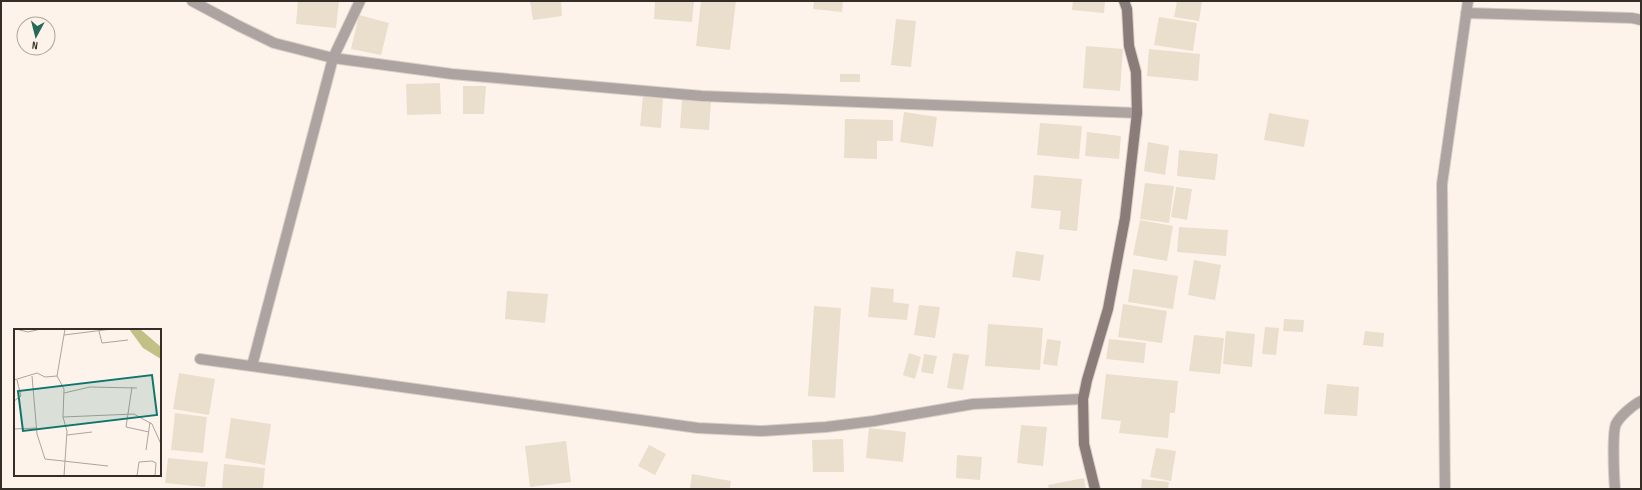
<svg xmlns="http://www.w3.org/2000/svg" width="1642" height="490" viewBox="0 0 1642 490" font-family="'Sofia Sans Condensed',sans-serif">
<rect width="100%" height="100%" fill="#fef3ea"/>
<path fill="#e9dfcc" d="M298,1h41l-3,27 -40,-4z
M530,1h31l1,15 -29,4z
M655,1h39l-2,21 -38,-3z
M701,1h35l-6,49 -34,-4z
M814,1h29l-1,11 -29,-3z
M1073,1h32l-1,12 -32,-3z
M1177,1h25l-3,20 -25,-4z
M359,15l30,8 -8,32 -30,-6z
M1159,17l38,6 -4,28 -39,-6z
M896,19l20,2 -5,46 -20,-2z
M1086,46l37,3 -3,42 -37,-3z
M1149,49l51,5 -2,27 -51,-5z
M840,74h20v8h-20z
M440,83l1,31 -34,1 -1,-31z
M463,86h23l-2,28h-21z
M643,96l20,2 -2,30 -21,-2z
M682,99l29,2 -2,29 -29,-2z
M904,112l33,5 -4,30 -33,-5z
M1269,113l40,7 -5,27 -40,-7z
M845,119l48,1v21h-16v18l-33,-1z
M1040,123l42,3 -3,33 -42,-4z
M1087,132l34,4 -2,23 -34,-3z
M1148,142l21,4 -4,29 -21,-4z
M1179,150l39,4 -3,26 -38,-4z
M1034,175l48,4 -5,52 -18,-2 2,-18 -30,-3z
M1145,183l29,3 -5,37 -29,-4z
M1176,187l16,2 -5,31 -16,-3z
M1140,220l33,6 -6,35 -34,-6z
M1179,227l49,3 -2,26 -49,-4z
M1016,251l28,4 -4,26 -28,-4z
M1194,260l27,5 -6,35 -27,-5z
M1133,269l45,7 -5,33 -45,-7z
M871,287l23,2 -1,13 16,2 -2,16 -39,-3z
M507,291l41,3 -3,29 -40,-4z
M1123,304l44,7 -5,32 -44,-6z
M919,305l21,2 -5,31 -21,-3z
M814,306l27,2 -6,90 -27,-2z
M1284,319l20,1 -1,12 -20,-1z
M988,324l55,4 -3,42 -55,-4z
M1265,327l14,1 -3,27 -14,-1z
M1226,331l29,3 -3,33 -29,-3z
M1365,331l19,2 -1,14 -20,-2z
M1194,335l30,3 -4,36 -31,-3z
M1047,339l14,2 -4,25 -14,-2z
M1109,339l37,4 -2,20 -38,-4z
M909,353l12,4 -6,22 -12,-4z
M953,353l16,2 -6,35 -16,-2z
M924,354l13,2 -4,18 -12,-2z
M179,373l36,6 -6,36 -36,-6z
M1106,374l72,7 -3,32h-5l-2,25 -49,-5 2,-12 -20,-2z
M1327,384l32,3 -2,29 -33,-2z
M175,413l32,4 -4,36 -32,-3z
M231,418l40,6 -6,41 -40,-7z
M1021,425l26,2 -4,39 -26,-3z
M869,428l37,4 -3,30 -37,-4z
M843,439l1,33h-31l-1,-32z
M566,441l5,41 -41,5 -5,-41z
M649,445l17,9 -11,21 -17,-9z
M1156,448l20,3 -5,30 -21,-4z
M957,455l25,2 -2,23 -24,-2z
M168,458l40,4 -3,25 -40,-4z
M224,464l41,4 -2,21 -41,-1z
M692,474l39,7 -1,8h-40z
M1084,478l2,11h-37l-1,-4z
M1142,479l27,3 -1,7h-27z"/>
<g fill="none" stroke-linecap="round" stroke-linejoin="round">
<defs>
<path id="street" d="M192,1l47,25 35,17 59,15 119,16 250,22 435,17
M1466,13l166,5 9,2
M200,359l498,69 63,3 65,-4 48,-6 99,-17 110,-5
M252,366l81,-308 27,-57
M1445,489l-3,-305 26,-183
M1615,489c-1,-11 -3,-57 1,-65 4,-8 17,-19 25,-23"/>
<path id="secondary" d="M1095,489l-11,-45 -1,-45 4,-19 21,-71 17,-91 12,-105 -1,-41 -7,-26 -2,-37 -3,-8"/>
</defs>
<use href="#street" stroke="#dacfc7" stroke-width="12"/>
<use href="#secondary" stroke="#dacfc7" stroke-width="12"/>
<use href="#street" stroke="#ada3a0" stroke-width="10"/>
<use href="#secondary" stroke="#8a7c78" stroke-width="10"/>
</g>
<g transform="translate(14 329)">
<rect width="147" height="147" fill="#fef3ea"/>
<path d="M115,0h11l21,18v12l-18,-11z" fill="#c2c085"/>
<path fill="none" stroke="#ada49c" stroke-width="1" d="M2,0l12,3 13,-3M85,2l3,12 26,-3M50,6l48,-6M18,47l5,58 8,25 63,7M0,51l23,-7 8,4 12,-1M118,58l-6,40 23,5M50,64l26,-6 47,1M0,72l7,-5 -4,-16M49,88l71,-3 18,10 9,20M0,100l23,-1M53,106l25,-3M132,121l4,-28M50,147l3,-45 -4,-14 1,-28 -7,-13 8,-47M123,147l2,-14 13,-1 4,2 -1,13"/>
<path fill="#0f766e" fill-opacity="0.15" stroke="#0f766e" stroke-width="2" d="M138,46l5,40 -134,16 -5,-40z"/>
<rect width="147" height="147" fill="none" stroke="#342d28" stroke-width="2"/>
</g>
<rect width="1642" height="490" fill="none" stroke="#342d28" stroke-width="4"/>
<g transform="translate(36 36) rotate(187)"><circle r="19" fill="#fef3ea" stroke="#ada49c"/>
<path d="M0-3L7 15L0 10L-7 15Z" fill="#276a5a"/>
<text y="-6" font-size="11" font-weight="bold" text-anchor="middle" fill="#342d28">N</text>
</g>
</svg>
